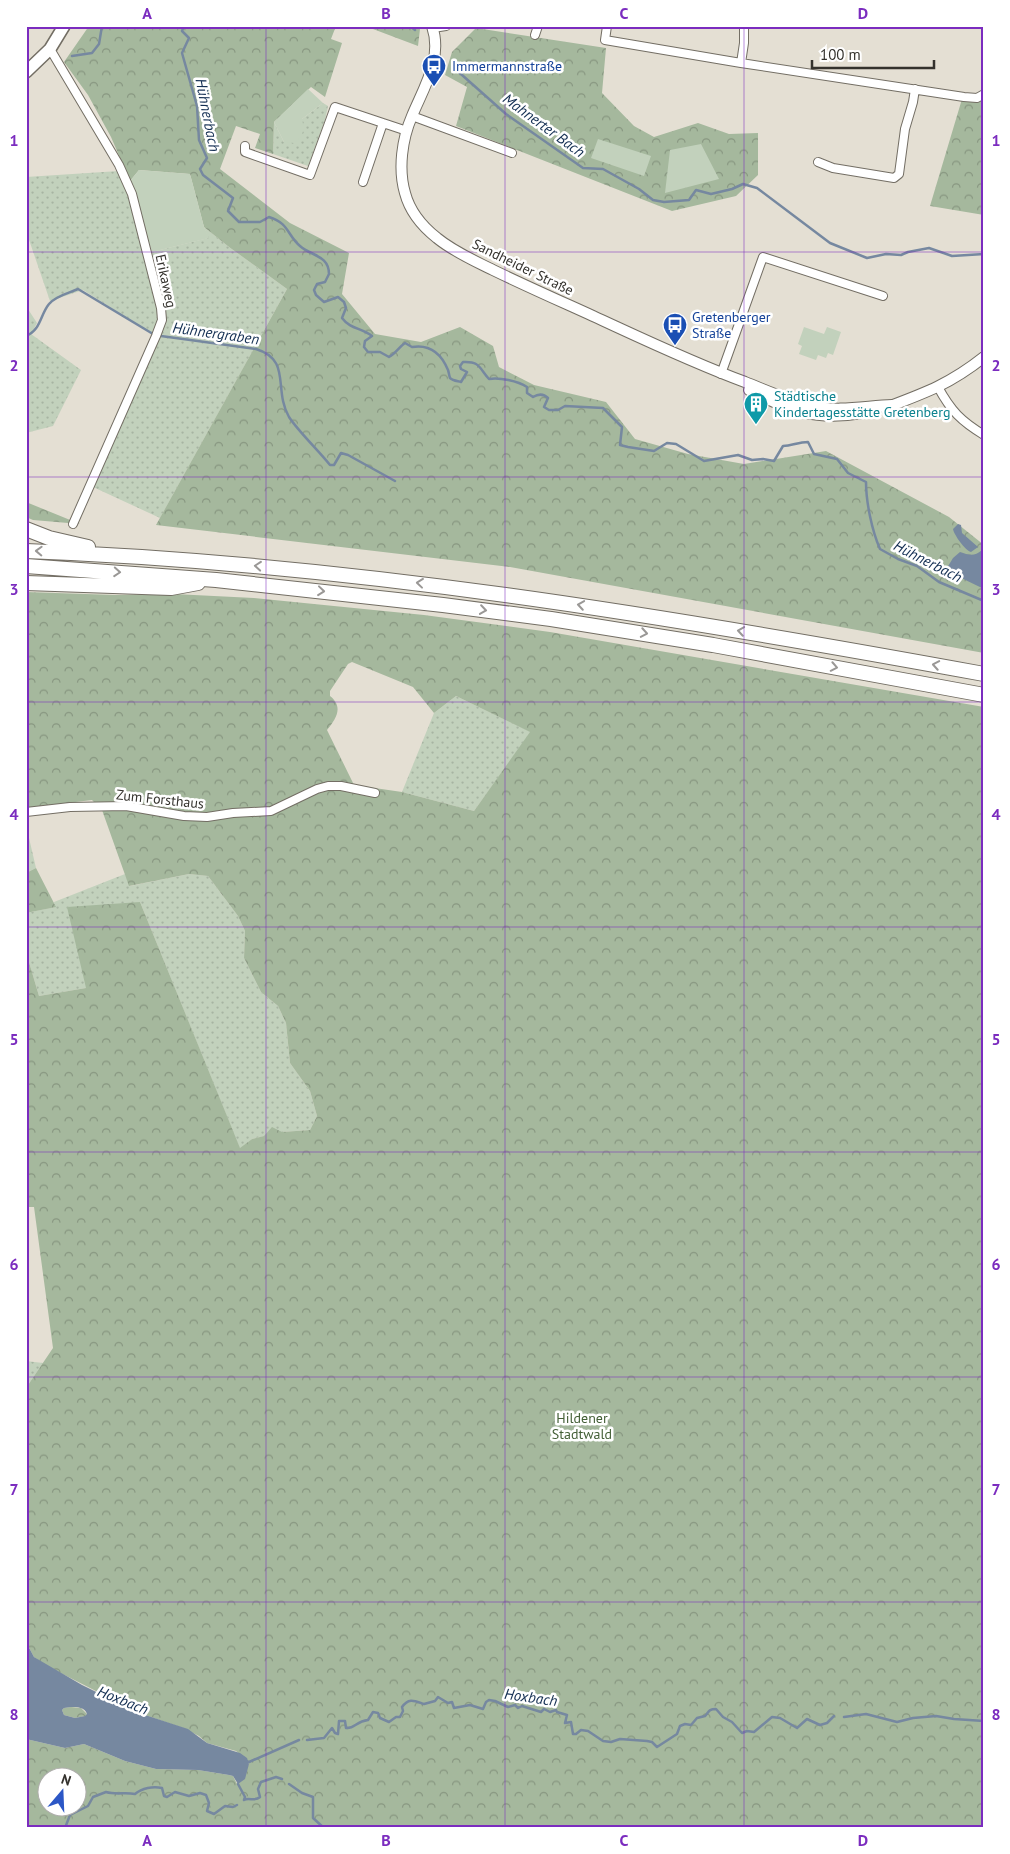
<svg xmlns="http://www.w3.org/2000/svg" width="1010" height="1854" viewBox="0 0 1010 1854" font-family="'PT Sans',sans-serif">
<defs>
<pattern id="grass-dots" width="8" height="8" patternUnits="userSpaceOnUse" patternTransform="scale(1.25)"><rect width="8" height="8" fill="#c2d1bc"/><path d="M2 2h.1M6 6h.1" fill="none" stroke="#a7b4a2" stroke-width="1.8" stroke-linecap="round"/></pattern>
<pattern id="forest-crowns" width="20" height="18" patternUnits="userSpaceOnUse" patternTransform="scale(1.25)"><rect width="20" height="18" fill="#a5b89d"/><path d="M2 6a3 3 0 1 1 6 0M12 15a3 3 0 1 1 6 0" fill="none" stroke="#879680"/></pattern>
</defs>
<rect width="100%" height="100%" fill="#e4dfd3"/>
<path fill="url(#grass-dots)" d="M323,103l5,3 -3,14 -17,46 -35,-12 1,-32 10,20 18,-23z
M119,171l12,32 28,105v14l-5,13 -71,-45 -33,11 -24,-70v-54z
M204,227l25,20 58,42 -127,229 -67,-31 65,-146 6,-16 2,-15 -14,-58 56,-14z
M26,306l11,17 -6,11 50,36 -28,56 -27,7z
M456,696l75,36 -57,79 -72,-19 32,-79z
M26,825l10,43 -10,5z
M125,874l5,12 59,-12 19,2 30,40 7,15 -1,27 17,34 17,14 8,17 4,40 20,28 7,25 -7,14 -28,2 -30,7 -12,10 -100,-247 -54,86 -47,8 -13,-44v-39l29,-6 -1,-5z
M26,1361l17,2 -17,25z"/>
<path fill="url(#forest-crowns)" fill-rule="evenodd" d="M89,26h247l-5,13 11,4 -17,54 -14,-10 -37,35 -1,32 -18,-6 5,-14 -24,-8 -16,43 70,54 59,30 -7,41 33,40 46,8 39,-15 33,19 6,21 35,18 72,17 29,37 53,15 56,10 82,-13 123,66 35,28v108l-474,-86 -354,-42 131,-236 -58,-42 -25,-20 -14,-53 -51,-4 -9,11 -19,-44 -23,-42 -24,-33z
M365,26h52l3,3 -2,17z
M476,28l130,20 -4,45 32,33 20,11 44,-14 31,11 29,-1v42l-22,21 -64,15 -216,-85 11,-39 -22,-12 7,-23z
M962,99l22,2v114l-54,-9z
M26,502l54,22 -47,-4 -7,-3z
M26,592l89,3 59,-1 80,4 170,17 126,17 434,75v1121h-958v-89l39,9 19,-4 41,17 31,8 42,1 31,5 4,1 4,8 12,-20v-2l-13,-11 -29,-8 -8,-7 -16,-8 -44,-15 -94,-48 -11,-8 -8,-15v-254l27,-40 -19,-141h-8v-255l13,44 47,-8 -19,-81 73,-5 100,246 12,-9 12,-3 8,-9 10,5 28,-2 7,-14 -7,-25 -20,-28 -4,-40 -8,-17 -17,-14 -17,-34 1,-27 -7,-15 -30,-40 -19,-2 -60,12 -27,-76 -10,-10 -66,8zM352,662l61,25 21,26 22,-17 74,36 -56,79 -72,-19 -48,-7 -27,-55c9,-11 17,-23 3,-34v-5l18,-27zM48,1776h30v30h-30z
M36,868l20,39 -30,6v-40z
M71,1707l10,1 6,6 -1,2 -11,2 -11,-3 -2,-5 2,-2z"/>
<path fill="#c2d1bc" d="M308,89l15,14 -21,16c3,12 1,17 -8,24l-10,-1 -10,-20z
M598,139l53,17 -7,20 -53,-18z
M701,144l18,35 -54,14 5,-43z
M139,170l51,4 14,53 5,11 -57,14 -22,-71z
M804,327l20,7 3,-7 14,5 -8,23 -5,-2 -2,5 -8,-3 -2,5 -17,-6 3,-8 -4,-2z"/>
<path fill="#7688a0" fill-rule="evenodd" d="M958,524l3,1 1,8 16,14 -7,5c-6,-2 -17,-17 -18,-23z
M982,550l2,2v37l-35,-17 -2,-4 6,-10 7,-6c9,3 14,5 22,-2z
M26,1642l8,15 48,28 57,28 49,16 19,14 33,10 7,5 2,6 -4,15 -7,5 -5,-8 -4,-1 -31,-5 -42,-1 -31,-8 -41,-17 -19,4 -39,-9zM71,1707c6,0 14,0 16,7l-2,2 -10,2 -11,-3 -2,-5 2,-2z"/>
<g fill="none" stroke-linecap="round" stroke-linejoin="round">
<path stroke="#7688a0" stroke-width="2.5" d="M184,26l-2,5 7,7 -7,15 15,53 2,34 8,18 -7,11 3,6 30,23 -5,13 11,11h21l9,-5c20,6 18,18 31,29 11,10 29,9 29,28l-4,8 -8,2 -3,6 2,5 8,7 14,-5 6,5 2,6 -4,10c8,11 20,10 30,18l-7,5 -1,6 4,5h12l9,5c7,-4 10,-10 16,-14l7,4c18,-3 29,6 36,23 1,3 1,5 2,8 3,3 8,3 11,4l6,-10 -6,-3 -1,-3 3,-4c17,-1 16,6 26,17 10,-2 29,2 38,8v6l6,4c5,-3 10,-4 15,1l-4,9 5,3h9l7,-4 38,2 19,19 -2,18 8,2 26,4 13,-8 9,1 28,17 34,-6 14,5 11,-1 11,2 9,-15c9,0 15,-4 25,-4l6,12 23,5 11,14 18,9c0,20 6,49 14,67l18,10 19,7 22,16 45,19
M410,26l5,4
M72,56l20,-3 7,-9 3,-18
M453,67l53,47 77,54 20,1 36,20 14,11 11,2 25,-2 7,-10 15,4 21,-5 11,-5 14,4 73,55 37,15 19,-4 15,1 7,-3 21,-4 23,8 32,-2
M26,336c15,-6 14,-21 23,-32 6,-8 20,-11 29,-15l75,45
M161,336l95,13c36,11 17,40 33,68 9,14 30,34 41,48h4l7,-12 7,2 47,26
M844,1717l22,-3 31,8 16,-4 23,-2 18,3 30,2
M307,1740l17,-2 8,-10 3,5 3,1 1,-13h6l1,7c9,1 10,-7 22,-8l5,-8 5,1 2,5 9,4 7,-5h4l3,-6 -1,-4c7,-10 13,-6 22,-3l11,-3 3,-4 10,6 4,-1 2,6 16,-3 13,4 3,-7 3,-2 6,1 13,6 7,-2 3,3 4,-2 19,6 3,-3 6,3 6,-2 1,2 10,3 -2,8 6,-1 2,12h3l5,-4 7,1 15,10 8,1 9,-3 27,2 5,1 5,5 20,-13 3,-8 5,-2 6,1 6,-7 8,-2c4,-4 3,-7 11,-7l7,8 9,5 10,11 5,-2 7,1 18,-15 8,1 17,10 10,-9 13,6 7,-2 7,-7
M246,1761l3,1 50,-22
M238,1784l7,13 -1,3c5,-3 11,2 16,-3l-2,-8 3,-7 15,-5 6,2
M289,1784l13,9 11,4v21l11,10
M65,1828l5,-13 18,-9 5,-9 13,-5c10,3 19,0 29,2 7,-6 18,-8 27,-6l2,8 3,1 8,-5 14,4 11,-3 6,2 3,8 -2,8 7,3 11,-8 8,1 4,-2"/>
<defs>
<path id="minor" d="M607,26l-2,14 136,23 223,34 13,1 7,-4
M433,28l13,-2
M535,35l3,-9
M50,49l69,116 13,29 29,114 1,12 -6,16 -83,188
M741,63l3,-20v-17
M412,116l100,37
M245,146v6l65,23 25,-68 72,24
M818,162l15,6 61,10 5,-4 6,-45 8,-27 2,-13
M363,182l20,-59
M721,374l42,-117 120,39
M938,387c13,24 23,34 46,48
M26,812l44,-5 56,-1 58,10 23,1 26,-4 38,-2 46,-22 11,-3h13l34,7"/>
<path id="tertiary" d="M432,26c11,32 -8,61 -20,90 -10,23 -14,53 -7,77 5,19 18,34 32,45 17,14 38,23 56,32 33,16 67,31 100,46 50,23 100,47 152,66 23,9 44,19 68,24 25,6 53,0 79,-1
M749,390c40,21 67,31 113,23
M885,408c40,-15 65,-24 99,-51"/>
<path id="secondary" d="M26,72l24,-23 14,-23"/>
<path id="motorway" d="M26,529l23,9 39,9
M26,551c323,12 641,65 958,123
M26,566l190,14 227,25 108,14 162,26 271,50
M26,583l145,5 27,-5"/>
</defs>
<use href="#minor" stroke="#736e64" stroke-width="10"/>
<use href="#tertiary" stroke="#736e64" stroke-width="12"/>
<use href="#secondary" stroke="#736e64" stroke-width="14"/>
<use href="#motorway" stroke="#736e64" stroke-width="16"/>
<use href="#minor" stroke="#fff" stroke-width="8"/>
<use href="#tertiary" stroke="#fff" stroke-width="10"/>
<use href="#secondary" stroke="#fff" stroke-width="11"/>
<use href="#motorway" stroke="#fff" stroke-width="14"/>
</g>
<defs><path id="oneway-chevron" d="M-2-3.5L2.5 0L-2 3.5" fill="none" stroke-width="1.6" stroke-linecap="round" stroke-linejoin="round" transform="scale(1.25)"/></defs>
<g stroke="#9a9896">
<use href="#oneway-chevron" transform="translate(39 551) rotate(-178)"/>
<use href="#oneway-chevron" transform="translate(258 566) rotate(-175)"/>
<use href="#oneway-chevron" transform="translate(117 572) rotate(4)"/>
<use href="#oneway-chevron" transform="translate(420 583) rotate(-174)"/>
<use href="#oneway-chevron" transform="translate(321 591) rotate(6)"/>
<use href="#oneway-chevron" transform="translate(581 605) rotate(-171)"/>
<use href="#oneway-chevron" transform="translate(483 610) rotate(8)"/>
<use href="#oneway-chevron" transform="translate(741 631) rotate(-171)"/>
<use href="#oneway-chevron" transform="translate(644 633) rotate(10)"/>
<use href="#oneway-chevron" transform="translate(936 665) rotate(-170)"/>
<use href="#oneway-chevron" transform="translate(834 667) rotate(11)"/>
</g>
<path fill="none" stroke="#7b2cbf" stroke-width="1" stroke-opacity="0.55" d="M266,26v1802M505,26v1802M744,26v1802M26,252h958M26,477h958M26,702h958M26,927h958M26,1152h958M26,1377h958M26,1602h958"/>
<defs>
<symbol id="bus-pin" viewBox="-11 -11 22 30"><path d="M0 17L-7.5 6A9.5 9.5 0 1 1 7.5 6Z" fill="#1a4fb4" stroke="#fff"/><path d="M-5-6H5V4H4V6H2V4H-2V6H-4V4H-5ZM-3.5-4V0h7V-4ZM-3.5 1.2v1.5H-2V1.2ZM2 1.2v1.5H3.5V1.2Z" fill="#fff"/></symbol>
<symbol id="building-pin" viewBox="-11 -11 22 30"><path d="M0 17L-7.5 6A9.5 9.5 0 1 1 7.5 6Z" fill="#0f9aa8" stroke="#fff"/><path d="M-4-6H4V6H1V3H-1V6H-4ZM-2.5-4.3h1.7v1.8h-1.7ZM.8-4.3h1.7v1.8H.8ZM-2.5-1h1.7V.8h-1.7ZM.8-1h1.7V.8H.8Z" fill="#fff"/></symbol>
</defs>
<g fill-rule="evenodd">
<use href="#bus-pin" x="420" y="52" width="28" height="38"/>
<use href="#bus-pin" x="661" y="311" width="28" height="38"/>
<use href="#building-pin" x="742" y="390" width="28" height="38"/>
</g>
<g text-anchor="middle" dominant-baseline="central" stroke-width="5" stroke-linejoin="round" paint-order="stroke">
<g font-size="14" fill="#164399" stroke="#fff" text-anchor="start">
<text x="452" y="66">Immermannstraße</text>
<text x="692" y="317">Gretenberger<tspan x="692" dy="16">Straße</tspan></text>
</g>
<g font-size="14" fill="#34322d" stroke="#fff">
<text transform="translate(523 267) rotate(26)">Sandheider Straße</text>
<text transform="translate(166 281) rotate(78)">Erikaweg</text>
<text transform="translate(160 799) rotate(6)">Zum Forsthaus</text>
</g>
<g font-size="14" fill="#0d838f" stroke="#fff" text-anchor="start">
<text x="774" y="396">Städtische<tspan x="774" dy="16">Kindertagesstätte Gretenberg</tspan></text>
</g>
<g font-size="14" fill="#435f36" stroke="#fff">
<text x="582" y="1418">Hildener<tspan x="582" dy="16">Stadtwald</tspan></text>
</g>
<g font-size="15" font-style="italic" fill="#132e52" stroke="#fff">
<text transform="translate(208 115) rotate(79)">Hühnerbach</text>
<text transform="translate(544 125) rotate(36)">Mahnerter Bach</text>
<text transform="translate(216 333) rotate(8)">Hühnergraben</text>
<text transform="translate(928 561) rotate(27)">Hühnerbach</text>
<text transform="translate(531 1697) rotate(8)">Hoxbach</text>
<text transform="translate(123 1700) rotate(22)">Hoxbach</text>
</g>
</g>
<rect width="1010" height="1854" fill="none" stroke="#ffffff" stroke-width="55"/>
<g transform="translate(62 1792) rotate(19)"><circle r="24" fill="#ffffff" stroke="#aeadab"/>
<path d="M0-4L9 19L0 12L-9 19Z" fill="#2c57c6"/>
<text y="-8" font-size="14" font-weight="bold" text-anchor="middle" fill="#34322d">N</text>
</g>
<path d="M812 60v8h122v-8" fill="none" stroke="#34322d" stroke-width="2.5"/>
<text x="820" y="60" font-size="15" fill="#34322d" stroke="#ffffff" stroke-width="4" paint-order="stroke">100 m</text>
<rect x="28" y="28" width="954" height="1798" fill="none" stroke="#7b2cbf" stroke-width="2"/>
<g font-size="16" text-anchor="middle" font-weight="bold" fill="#7b2cbf">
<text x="147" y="19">A</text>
<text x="386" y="19">B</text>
<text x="624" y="19">C</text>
<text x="863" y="19">D</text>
<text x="14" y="146">1</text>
<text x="996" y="146">1</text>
<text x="14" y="371">2</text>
<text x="996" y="371">2</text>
<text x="14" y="595">3</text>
<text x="996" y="595">3</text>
<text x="14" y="820">4</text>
<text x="996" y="820">4</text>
<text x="14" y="1045">5</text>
<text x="996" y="1045">5</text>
<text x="14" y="1270">6</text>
<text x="996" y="1270">6</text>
<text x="14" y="1495">7</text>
<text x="996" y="1495">7</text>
<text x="14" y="1720">8</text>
<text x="996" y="1720">8</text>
<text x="147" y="1846">A</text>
<text x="386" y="1846">B</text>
<text x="624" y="1846">C</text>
<text x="863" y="1846">D</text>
</g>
</svg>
